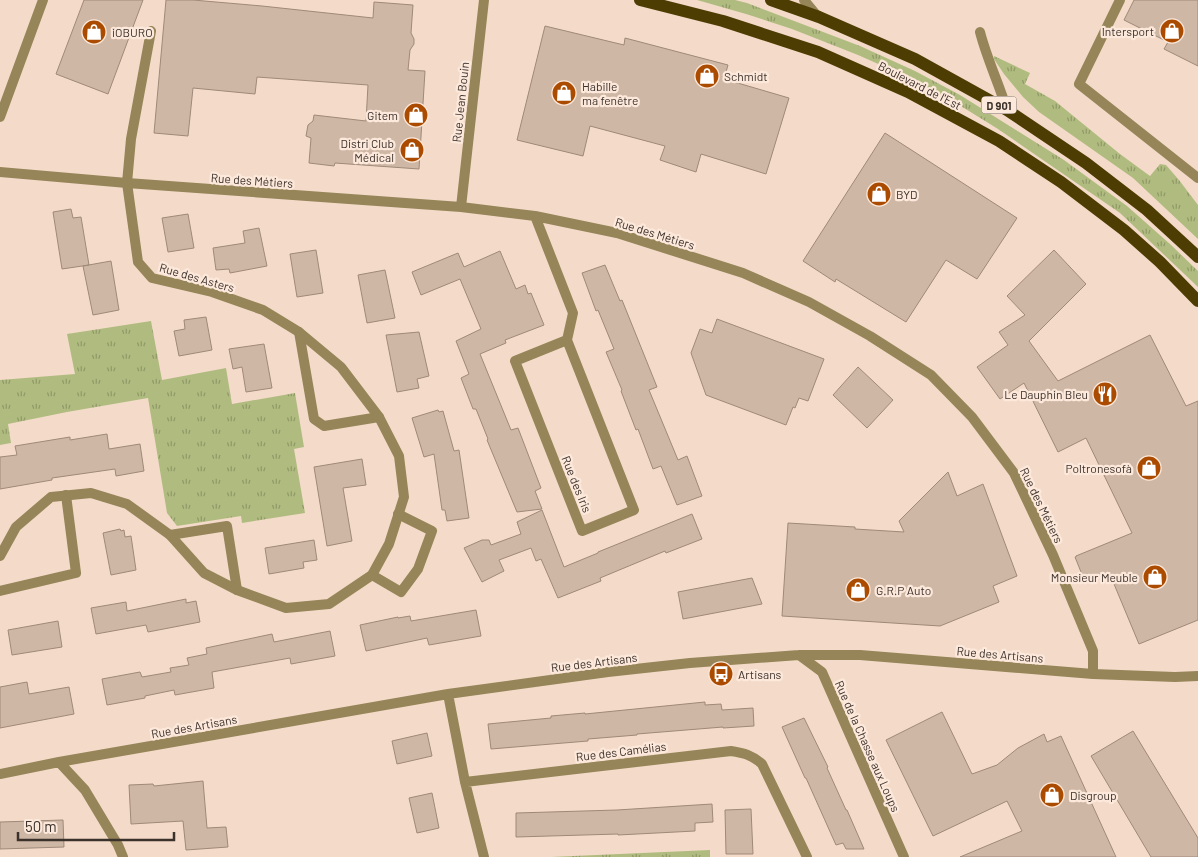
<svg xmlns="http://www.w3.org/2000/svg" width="1198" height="857" viewBox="0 0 1198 857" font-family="Barlow,sans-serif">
<defs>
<pattern id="grass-tufts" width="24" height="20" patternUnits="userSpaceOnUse" patternTransform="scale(1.25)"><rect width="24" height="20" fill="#b0bc7f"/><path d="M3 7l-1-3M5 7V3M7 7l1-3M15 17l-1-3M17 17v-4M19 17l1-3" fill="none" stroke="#909968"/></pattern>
</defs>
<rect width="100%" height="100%" fill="#f4dbc9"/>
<path fill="url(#grass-tufts)" d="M697,0h38l12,3 113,43 55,25 45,24 104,65 63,46 43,38 28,27v16l-78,-74 -122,-84 -42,-26 -44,-24 -54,-24 -66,-26 -46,-15z
M994,56l36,17 -5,11 30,17 65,53 30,22 10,-12 6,1 13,15 19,25v34l-65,-61 -94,-66 -16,-15 -19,-23 -10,-15z
M151,321l11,59 64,-12 6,36 63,-11 9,54 -10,2 11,64 -63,10 -1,-7 -64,10 -10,-13 -19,-115 -81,14 -59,12 3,19 -11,2v-65l75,-6 -8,-40z
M710,850v7h-159z"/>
<path fill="#cfb7a5" stroke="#9f8978" d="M84,0h59l-35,94 -52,-20z
M166,0h27l69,6 111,12 1,-16 39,3 -2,28 3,6v5l-4,6 -2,20 17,1 -6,98 -84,-6 -1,3 -25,-3 2,-25 -5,-2 2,-11 5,-4 1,-6 52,6 2,-36 -111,-8 -2,17 -62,-6 -5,48 -34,-3z
M1134,0h64v66l-34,-17 4,-7 -44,-22z
M545,26l79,19 1,-7 103,27 -4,14 65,19 -23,76 -65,-20 -5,18 -36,-12 5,-14 -75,-20 -7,30 -66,-16z
M885,133l132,85 -40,61 -31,-19 -40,62 -70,-43 -1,3 -32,-21z
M71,209l2,9 8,-1 8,48 -27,4 -9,-57z
M188,214l6,34 -26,4 -6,-34z
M259,228l8,38 -37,7 -1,-4 -13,1 -3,-22 32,-5 -2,-12z
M316,250l7,43 -26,4 -7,-43z
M1054,250l32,34 -57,57 29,40 92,-46 36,71 12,-5v219l-59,24 -30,-72 -24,10 -10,-25h1v-1l56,-23 -46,-95 -28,14 -34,-69 -24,16 -23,-32 31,-22 -9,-13 26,-17 -18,-19z
M500,251l16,38 9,-4 3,9 3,-1 13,32 -39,15 1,3 -26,11 31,76 7,-2 23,60 -6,3 7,18 -25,3 -30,-72 1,-1 -12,-30h-3l-12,-31 8,-4 -13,-33 25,-12 -21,-50 -39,16 -9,-23 46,-19 6,14z
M111,261l8,49 -26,5 -10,-49z
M605,265l15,36 2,-1 35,87 -8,3 29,70 9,-4 15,40 -25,9 -16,-39 -8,3 -15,-40 -2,1 -15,-39 1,-1 -16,-38 8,-3 -16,-39 -2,1 -14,-38z
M385,270l10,48 -28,5 -9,-48z
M206,317l6,33 -33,6 -5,-25 11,-2 -1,-9z
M717,319l107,40 -16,42 -9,-3 -4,10 -2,-1 -7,18 -80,-30 -15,-42 9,-24 12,4z
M419,332l10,44 -12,3 2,9 -22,4 -11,-57z
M264,344l8,44 -26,4 -4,-25 -9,2 -4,-20z
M858,367l35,33 -26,28 -34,-33z
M438,410l1,2 4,-1 11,40 5,-1 10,68 -22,3 -2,-11h-3l-8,-56 -10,3 -12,-39z
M107,434l2,15 31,-5 4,27 -28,5 -1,-7 -63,9v2l-52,9v-32l17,-2 -2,-9 55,-9v3z
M362,459l4,26 -23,3 9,53 -25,5 -13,-79z
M948,472l9,24 26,-12 34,92 -24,10 6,16 -59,24 -158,-10 6,-93 67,4v2l49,3 -5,-11z
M542,510l22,57 34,-14v-1l94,-38 10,25 -36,14 -1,-2 -65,27 1,3 -43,17 -17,-39 -5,2 -5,-13 -32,12 5,11 -22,11 -18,-34 18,-8h7l2,5 30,-11 -4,-12z
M120,529l1,2 3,-1 1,7 6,-1 5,34 -25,5 -8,-42z
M314,540l3,20 -14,2 1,6 -35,6 -4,-26z
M752,578l10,26 -79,15 -5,-27z
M186,599v4l10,-2 4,21 -52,10 -2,-7 -50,9 -5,-26 35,-6 1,9z
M476,610l5,26 -52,9 -2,-7 -61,13 -6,-26 38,-8v1l12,-2 1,5z
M58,621l4,26 -50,8 -4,-25z
M330,631l5,25 -44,8 -1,-6 -78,14 2,16 -39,7 -1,-5 -29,6v2l-38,7 -5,-26 38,-7 2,5 29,-5 -1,-4 19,-3 -2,-7 20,-4 -1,-6 66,-14 2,8z
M27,682l2,12 40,-7 5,27 -74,14v-41z
M705,702v3l16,-1 1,6 31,-2 1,18 -31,2v-1l-86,7v1l-49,4v2l-97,8 -3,-25 63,-6v-2l34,-3v1z
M942,712l30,62 25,-9 21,-17 26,-14 3,8 14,-6 55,121h-156l62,-26 -15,-30 -74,35 -47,-96z
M804,718l24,49 -1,1 19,42h1l17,39h-18l-3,-6 -7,2 -30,-67h-1l-23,-51z
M1133,731l65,107v19h-47l-60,-101z
M427,733l5,23 -35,8 -5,-23z
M203,781l4,47 19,-1 2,20 -42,3 -3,-29 -52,3 -2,-39 24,-1 1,2z
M432,793l7,35 -22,5 -8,-35z
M712,804l1,18 -18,1v8l-77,4v-1l-102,3v-24l101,-3z
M751,809l2,45h-27l-1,-44z
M63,820l1,27 -64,2v-27z"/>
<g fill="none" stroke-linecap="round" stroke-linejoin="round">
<path stroke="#968559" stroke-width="10" d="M804,0l14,17
M1120,0l-41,84 119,94
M980,32c7,27 19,52 27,78
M127,183l4,-44 20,-108
M299,332l15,87 10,7 55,-9
M170,535l57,-9 10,64
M372,575l29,17 17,-23 14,-38 -34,-17
M0,591l76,-18 -10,-78"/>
<path stroke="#968559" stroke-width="10" d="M0,117l43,-117
M0,172l127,11 334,24 74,9 82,17 126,40 66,29 61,34 61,39 41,42 42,56 39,82 40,96v23
M461,207l23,-207
M535,216l38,97 -6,27
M567,340l67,170 -52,21 -67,-170z
M0,556l16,-29 35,-30 40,-4 36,11 43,31 34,38 33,17 49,18 43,-4 43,-29 17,-31 15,-47 -5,-41 -20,-39 -38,-50 -42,-35 -36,-22 -51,-18 -60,-14 -14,-16 -11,-79
M799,655l23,17 82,185
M448,694l17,88 266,-31c13,2 21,4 31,13l45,93
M59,762l26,28 33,55 5,12
M0,774l59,-12 389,-68 160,-22 82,-9 109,-8h61l233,19 82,3 23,-1
M465,782l19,75"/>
<path stroke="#4e3d03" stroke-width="12" d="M640,0l83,21 95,31 90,40 91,49 62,41 63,48 36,32 38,39
M771,0l48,17 96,42 92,51 79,53 61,47 51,47"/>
</g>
<defs>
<symbol id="shop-disc" viewBox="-11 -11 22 22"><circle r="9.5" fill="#ab4b00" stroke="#fde9db"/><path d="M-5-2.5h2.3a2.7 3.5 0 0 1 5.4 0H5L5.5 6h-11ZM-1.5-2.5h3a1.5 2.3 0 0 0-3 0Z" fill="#fff"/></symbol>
<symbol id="restaurant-disc" viewBox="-11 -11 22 22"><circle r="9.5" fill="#ab4b00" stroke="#fde9db"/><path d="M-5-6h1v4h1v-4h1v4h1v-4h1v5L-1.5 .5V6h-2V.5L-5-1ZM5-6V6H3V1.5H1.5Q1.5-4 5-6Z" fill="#fff"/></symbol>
<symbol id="bus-disc" viewBox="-11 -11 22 22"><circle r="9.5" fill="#ab4b00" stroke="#fde9db"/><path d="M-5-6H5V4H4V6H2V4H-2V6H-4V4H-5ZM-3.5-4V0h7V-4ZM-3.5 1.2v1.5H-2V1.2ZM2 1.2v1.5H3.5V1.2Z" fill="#fff"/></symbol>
</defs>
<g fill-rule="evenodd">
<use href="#shop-disc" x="1158" y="17" width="28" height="28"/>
<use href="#shop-disc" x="80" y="18" width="28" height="28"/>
<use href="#shop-disc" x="693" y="62" width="28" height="28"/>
<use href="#shop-disc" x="550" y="79" width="28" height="28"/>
<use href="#shop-disc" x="402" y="101" width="28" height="28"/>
<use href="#shop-disc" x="398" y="136" width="28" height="28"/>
<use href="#shop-disc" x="865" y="180" width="28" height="28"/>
<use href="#restaurant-disc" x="1091" y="380" width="28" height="28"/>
<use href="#shop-disc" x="1135" y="454" width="28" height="28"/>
<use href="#shop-disc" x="1141" y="563" width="28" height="28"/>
<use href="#shop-disc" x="844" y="576" width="28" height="28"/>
<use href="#bus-disc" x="707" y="660" width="28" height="28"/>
<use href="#shop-disc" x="1038" y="781" width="28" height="28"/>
</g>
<g text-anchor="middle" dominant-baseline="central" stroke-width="4.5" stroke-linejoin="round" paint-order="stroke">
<rect fill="#fde9db" stroke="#766960" stroke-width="1" x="981.5" y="96.5" width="35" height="17" rx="4"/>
<g font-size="11" font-weight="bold" fill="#3c322c">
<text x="999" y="105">D 901</text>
</g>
<g font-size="12" fill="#3c322c" stroke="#fde9db" text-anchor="start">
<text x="1154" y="31" text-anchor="end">Intersport</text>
<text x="112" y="32">iOBURO</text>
<text x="724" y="76">Schmidt</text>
<text x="582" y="86">Habille<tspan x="582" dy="14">ma fenêtre</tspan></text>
<text x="398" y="115" text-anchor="end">Gitem</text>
<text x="394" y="143" text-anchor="end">Distri Club<tspan x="394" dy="14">Médical</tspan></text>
<text x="896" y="194">BYD</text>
<text x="1088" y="394" text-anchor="end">Le Dauphin Bleu</text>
<text x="1132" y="468" text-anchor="end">Poltronesofà</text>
<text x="1138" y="577" text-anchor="end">Monsieur Meuble</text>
<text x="876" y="590">G.R.P Auto</text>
<text x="738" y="674">Artisans</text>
<text x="1070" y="795">Disgroup</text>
</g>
<g font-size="12" fill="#3c322c" stroke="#fde9db">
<text transform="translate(920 85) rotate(27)">Boulevard de l'Est</text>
<text transform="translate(460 102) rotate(-84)">Rue Jean Bouin</text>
<text transform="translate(252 180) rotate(4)">Rue des Métiers</text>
<text transform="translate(655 233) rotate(17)">Rue des Métiers</text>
<text transform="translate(197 277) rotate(16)">Rue des Asters</text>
<text transform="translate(577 484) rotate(68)">Rue des Iris</text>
<text transform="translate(1042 505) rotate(64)">Rue des Métiers</text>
<text transform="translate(1000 654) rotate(5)">Rue des Artisans</text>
<text transform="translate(594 662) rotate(-7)">Rue des Artisans</text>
<text transform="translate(194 726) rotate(-10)">Rue des Artisans</text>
<text transform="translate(868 746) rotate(66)">Rue de la Chasse aux Loups</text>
<text transform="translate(621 751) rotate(-7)">Rue des Camélias</text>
</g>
</g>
<path d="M18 832v8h156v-8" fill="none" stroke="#3c322c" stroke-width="2.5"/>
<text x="25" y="832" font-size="15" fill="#3c322c" stroke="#fde9db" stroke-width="4" paint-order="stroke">50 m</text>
</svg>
